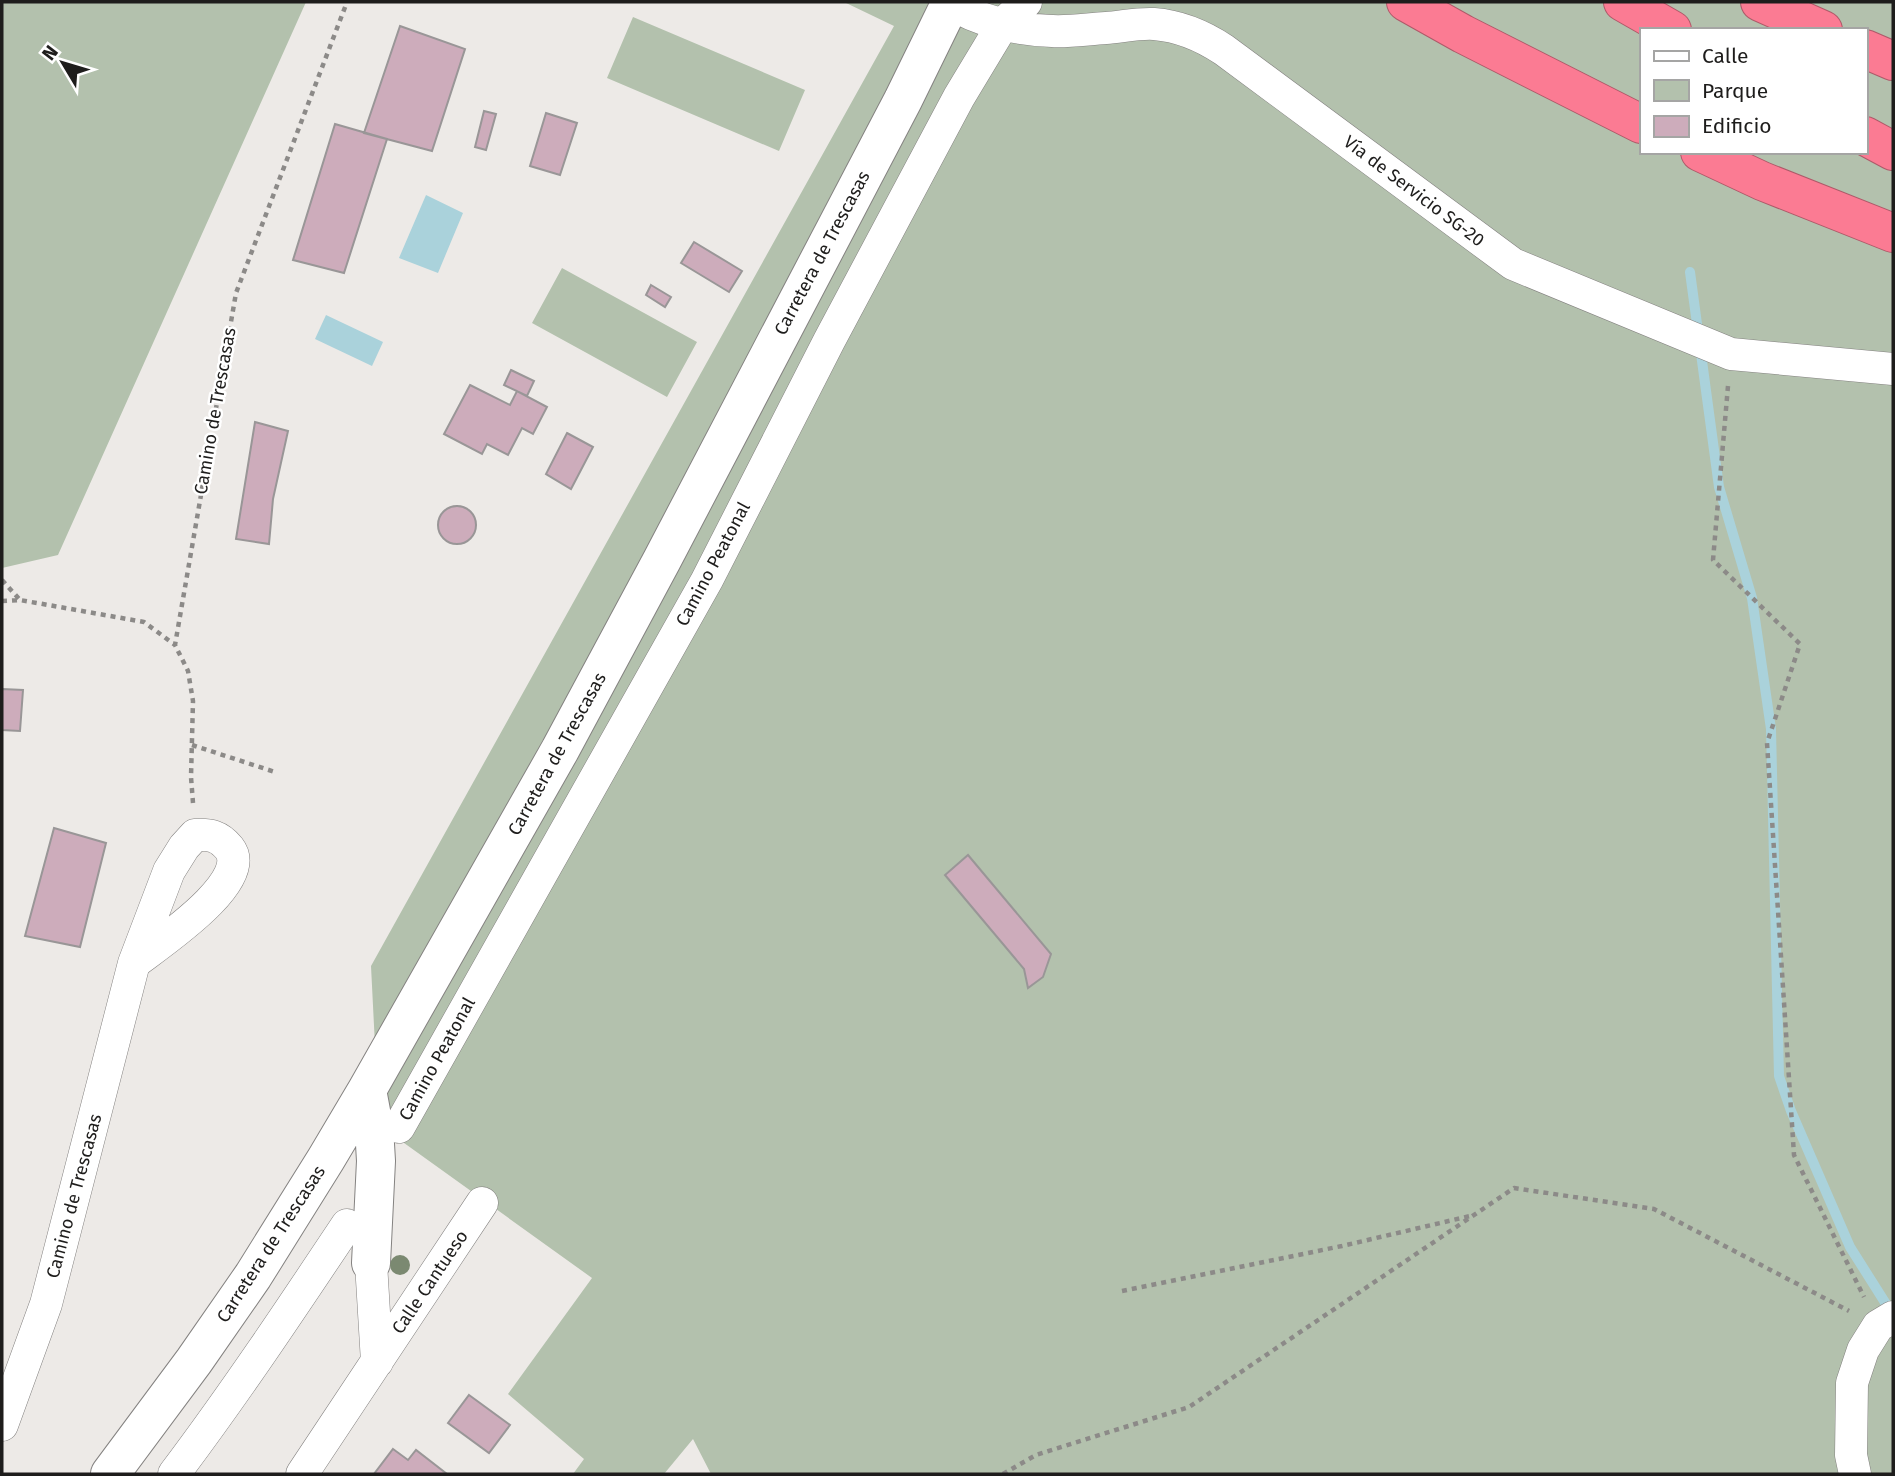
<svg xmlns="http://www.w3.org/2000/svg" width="1895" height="1476" viewBox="0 0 1895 1476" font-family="'Fira Sans',sans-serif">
<rect width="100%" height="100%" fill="#edeae7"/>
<path fill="#b3c1ad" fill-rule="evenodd" d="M2,2h304l-248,553 -56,13z
M844,2h1049v1472h-1182l-18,-35 -29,35h-91l11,-15 -76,-65 84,-116 -213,-153 -8,-159 523,-940zM1641,30h224v122h-224z
M633,17l172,73 -26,61 -172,-73z
M562,268l135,74 -30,55 -135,-74z"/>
<path fill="#aad2db" d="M426,195l37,18 -25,60 -39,-15z
M326,315l57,27 -11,24 -57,-27z"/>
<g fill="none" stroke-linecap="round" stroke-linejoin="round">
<path stroke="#aad2db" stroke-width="10" d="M1690,272l29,215 33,111 19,131 8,347 12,35 59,136 43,68"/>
</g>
<path fill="#cdacbb" stroke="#999697" stroke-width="2" d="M400,26l65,23 -33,102 -68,-18z
M484,111l12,3 -10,36 -11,-3z
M546,113l31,10 -17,52 -30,-9z
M335,124l52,15 -43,134 -51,-13z
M694,242l48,29 -13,21 -48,-29z
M651,285l20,12 -6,10 -19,-12z
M511,370l23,11 -7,15 -23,-11z
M470,385l40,20 7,-14 30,16 -14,27 -11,-6 -14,27 -21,-11 -5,10 -38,-20z
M255,422l33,9 -15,68 -4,45 -33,-5z
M567,433l26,14 -22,42 -25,-15z
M438 525a19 19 0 1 1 38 0a19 19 0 1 1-38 0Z
M2,689l21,1 -3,41 -18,-1z
M54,828l52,15 -26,104 -55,-11z
M968,855l83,99 -8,23 -15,11 -4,-19 -79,-94z
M469,1395l41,30 -21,28 -41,-30z
M393,1449l15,11 8,-10 31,24h-73z"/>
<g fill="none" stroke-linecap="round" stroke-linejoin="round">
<defs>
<path id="street" d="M949,2c28,19 69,28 103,29 17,1 36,-2 54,-3 15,-1 32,-5 48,-4 26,2 49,12 70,26l289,214 218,90 162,15
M399,1127l308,-547 122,-239 130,-244 44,-73 23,-22
M371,1263l6,99
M2,1425l44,-121 88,-341 35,-92 15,-24 11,-12c15,-1 24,1 34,13 26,33 -72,97 -95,115
M174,1474c61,-81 117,-165 173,-249
M302,1474l180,-271
M1855,1474l-4,-19 1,-72 11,-33 15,-24 15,-9"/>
<path id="secondary" d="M367,1090l7,37 2,34 -5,102
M110,1474l84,-113 59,-85 73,-117 41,-69 193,-340 102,-190 241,-460 48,-98"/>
<path id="highway" d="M1406,2l57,32 178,90
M1623,2l49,28
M1760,2l63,28
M1865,49l28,12
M1865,136l28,15
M1700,152l62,29 131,52"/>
</defs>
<use href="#street" stroke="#848280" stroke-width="33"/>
<use href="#secondary" stroke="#848280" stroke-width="40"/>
<use href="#highway" stroke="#ae5a69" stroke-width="40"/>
<path stroke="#8c8a88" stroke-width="4.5" stroke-dasharray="5 5" stroke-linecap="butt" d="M1728,386l-15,174 87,84 -33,99 27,412 70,142
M2,580l18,20
M2,601l18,-1 124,22 31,23
M192,745l83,27
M193,803l-2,-26 2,-76 -5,-30 -13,-26 61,-352 111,-291
M1122,1291l220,-45 128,-30
M1003,1474l33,-19 153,-48 325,-219 140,21 195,102"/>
<use href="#street" stroke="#fff" stroke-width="32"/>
<use href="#secondary" stroke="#fff" stroke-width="38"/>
<use href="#highway" stroke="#fb7b93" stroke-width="38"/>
</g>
<circle fill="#7b8971" cx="400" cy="1265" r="10"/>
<g text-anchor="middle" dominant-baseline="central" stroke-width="5" stroke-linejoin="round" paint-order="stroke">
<g font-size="18" fill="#1e1d1c" stroke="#fff">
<text transform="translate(1414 191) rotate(37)">Vía de Servicio SG-20</text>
<text transform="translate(822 253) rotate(-62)">Carretera de Trescasas</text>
<text transform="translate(215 411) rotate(-80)">Camino de Trescasas</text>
<text transform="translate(713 564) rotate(-62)">Camino Peatonal</text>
<text transform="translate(557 754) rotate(-61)">Carretera de Trescasas</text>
<text transform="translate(437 1059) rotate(-61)">Camino Peatonal</text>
<text transform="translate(74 1196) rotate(-75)">Camino de Trescasas</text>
<text transform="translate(271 1244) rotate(-57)">Carretera de Trescasas</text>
<text transform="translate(430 1282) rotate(-56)">Calle Cantueso</text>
</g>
</g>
<rect width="1895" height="1476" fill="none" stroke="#1e1d1c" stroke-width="7"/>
<rect x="1640" y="28" width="228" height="126" fill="#ffffff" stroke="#a5a5a4" stroke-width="2"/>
<rect x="1654" y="51" width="35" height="10" fill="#ffffff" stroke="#a5a5a4" stroke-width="2"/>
<text x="1702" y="63" font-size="21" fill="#1e1d1c">Calle</text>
<rect x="1654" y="80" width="35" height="21" fill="#b3c1ad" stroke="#a5a5a4" stroke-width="2"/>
<text x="1702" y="98" font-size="21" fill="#1e1d1c">Parque</text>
<rect x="1654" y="116" width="35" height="21" fill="#cdacbb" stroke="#a5a5a4" stroke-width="2"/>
<text x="1702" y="133" font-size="21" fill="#1e1d1c">Edificio</text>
<g transform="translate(63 63) rotate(308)" stroke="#ffffff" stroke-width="5" paint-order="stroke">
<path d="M0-5L12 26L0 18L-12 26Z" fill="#1e1d1c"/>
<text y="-10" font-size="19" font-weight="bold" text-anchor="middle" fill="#1e1d1c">N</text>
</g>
</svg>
